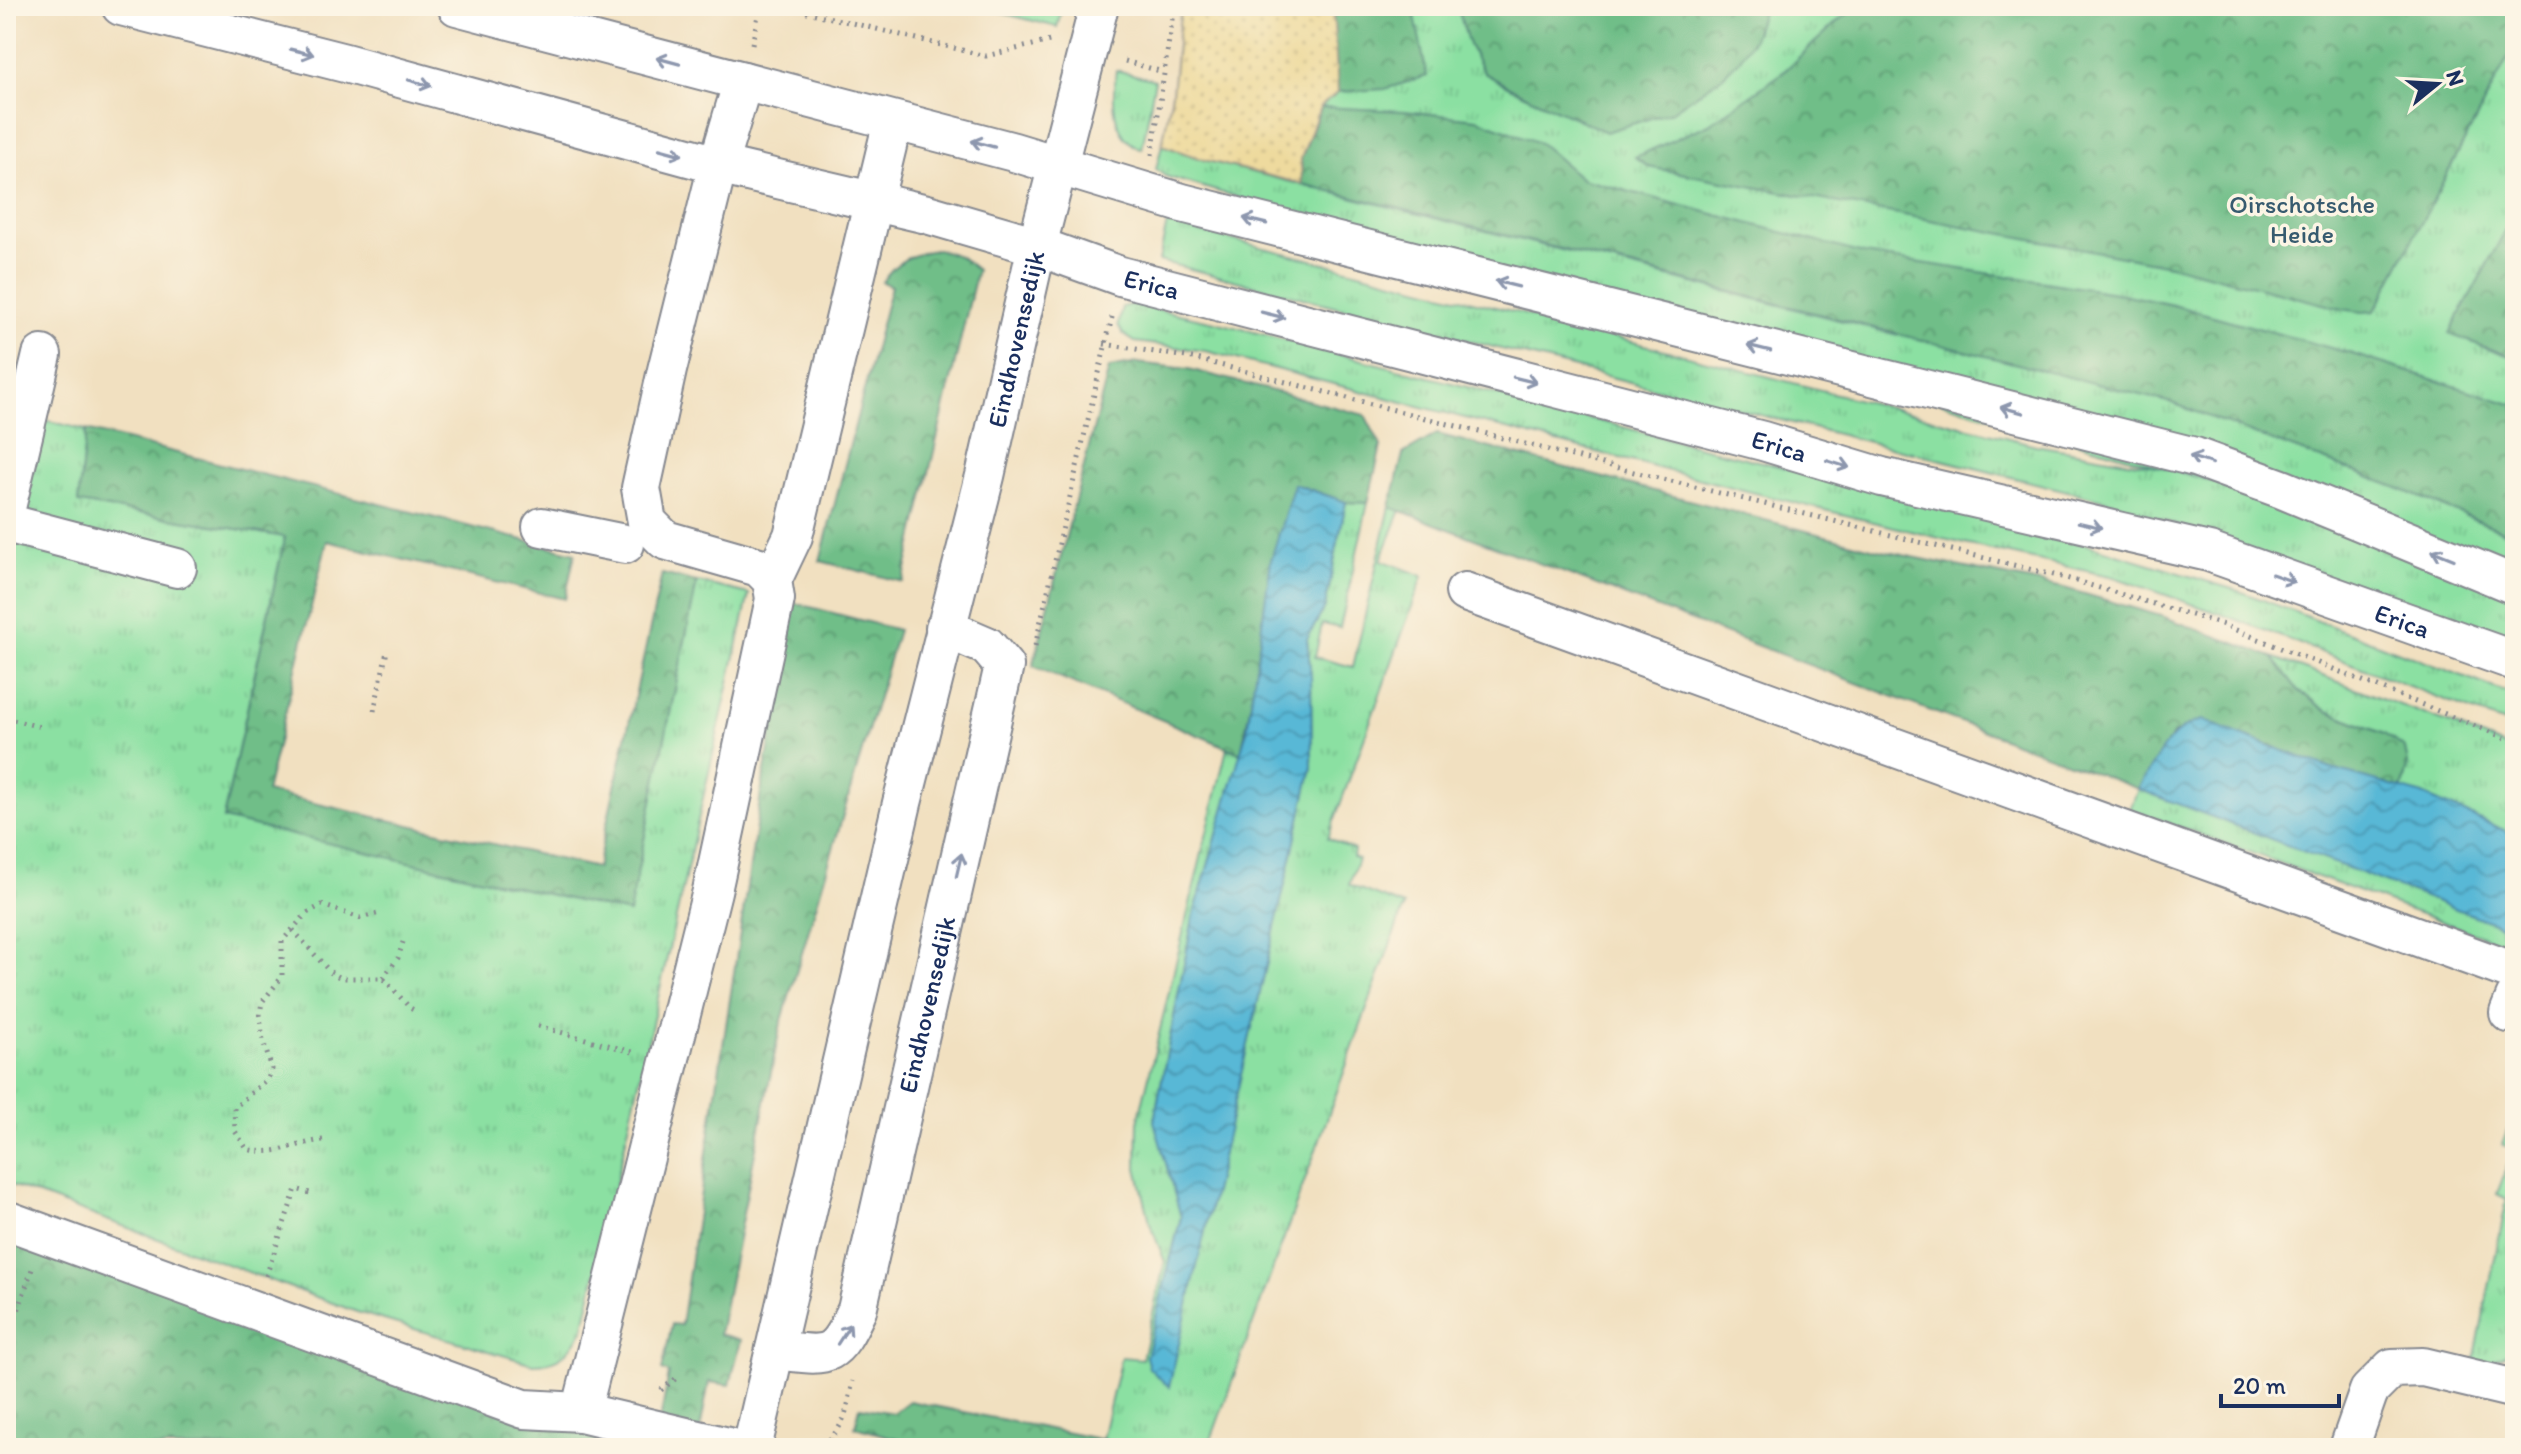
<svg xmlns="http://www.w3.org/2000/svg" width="2521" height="1454" viewBox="0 0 2521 1454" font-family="Itim,sans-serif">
<defs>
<pattern id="grass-tufts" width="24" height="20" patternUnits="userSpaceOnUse" patternTransform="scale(2)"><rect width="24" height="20" fill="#8be0a2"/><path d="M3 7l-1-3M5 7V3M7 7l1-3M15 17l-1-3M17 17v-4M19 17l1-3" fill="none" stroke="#77c08e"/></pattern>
<pattern id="forest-crowns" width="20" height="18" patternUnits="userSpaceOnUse" patternTransform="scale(2)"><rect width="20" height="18" fill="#70be88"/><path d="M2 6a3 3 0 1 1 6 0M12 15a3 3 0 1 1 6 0" fill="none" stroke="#5b9b72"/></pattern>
<pattern id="sand-dots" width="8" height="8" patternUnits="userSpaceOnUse" patternTransform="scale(2)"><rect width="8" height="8" fill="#eeda9e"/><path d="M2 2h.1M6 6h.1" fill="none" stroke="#ccbb8a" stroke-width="1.8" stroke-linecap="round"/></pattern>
<pattern id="water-waves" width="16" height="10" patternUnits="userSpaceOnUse" patternTransform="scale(2)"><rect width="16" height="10" fill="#58b8d6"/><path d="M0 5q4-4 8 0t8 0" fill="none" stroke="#4896b1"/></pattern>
</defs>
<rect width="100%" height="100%" fill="#fcf5e5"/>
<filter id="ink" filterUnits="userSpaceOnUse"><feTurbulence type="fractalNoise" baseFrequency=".0125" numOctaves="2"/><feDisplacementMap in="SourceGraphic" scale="16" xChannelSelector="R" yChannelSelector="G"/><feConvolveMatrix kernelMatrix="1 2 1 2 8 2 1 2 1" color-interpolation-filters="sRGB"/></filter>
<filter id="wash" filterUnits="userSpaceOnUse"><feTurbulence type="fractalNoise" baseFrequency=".006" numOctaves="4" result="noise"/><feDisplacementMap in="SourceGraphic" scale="32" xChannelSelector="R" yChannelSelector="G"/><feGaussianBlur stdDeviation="1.8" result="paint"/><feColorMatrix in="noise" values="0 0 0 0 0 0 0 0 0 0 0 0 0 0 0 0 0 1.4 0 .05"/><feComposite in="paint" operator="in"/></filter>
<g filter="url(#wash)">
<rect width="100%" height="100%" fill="#f1e0c0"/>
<path fill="url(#grass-tufts)" stroke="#538880" stroke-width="2" d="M974,6h89l-6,21z
M1211,6h1304v518l-316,-111 199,75 117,48v34l-1350,-394 -9,-7 6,-24 42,15 694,175 -722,-191z
M1116,70l39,10 -13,69c-32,-11 -30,-52 -26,-79z
M1167,223l869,222 176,31 303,121v52l-399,-146 -416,-103 -541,-139z
M1133,304l82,18 505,130 255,61 113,32 154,47 273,104v31l-280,-108 -121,-42 -154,-34 -217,-53 -537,-139 -71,-9 -12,-8 -5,-9 4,-18z
M6,411l80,19 -8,73 207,34 -62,282 406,93 68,-330 52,12 -166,736c-13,22 -23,34 -50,34l-176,-52 -351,-129z
M1346,502l22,1 -28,125 -18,-4 -7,33 38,10 37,-160 11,3 -20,50 42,16 -95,262 26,12 -1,7 5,2 -9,26 55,21 -196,542h-64l-42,-9 19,-82 21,2 23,-97 -14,-36 -14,-58 1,-46 89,-374 14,5 -48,165 -39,202 27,97 -35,140 23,29 143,-619 -1,-91 -4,-37 18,-32z
M2272,657l181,68 62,26v84l-95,-41 -19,-4 7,-26 -24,-30 -59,-24 -27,-20z
M2138,789l377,142v17l-385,-139z
M2515,1111v239l-27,14 -14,-3 33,-162 -10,-5 16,-43 -11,-6z"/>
<path fill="url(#forest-crowns)" stroke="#467673" stroke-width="2" d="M1333,6h80l14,70 -42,13 -47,3z
M1457,6h307l-11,33 -13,20 -18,18 -51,35 -65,20 -84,-38 -38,-21 -15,-28z
M1858,6h657v39l-140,266 -13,1 -20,-3 -162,-42 -532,-100 -13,-10 74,-33 72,-50 58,-54z
M1321,107l83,4 73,8 63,24 42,36 282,75 258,40 51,11 176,48 166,52v131l-117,-48 -226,-85 -870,-219 -1,-25z
M2515,213v145l-66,-24z
M937,249l22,7 18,14 -74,312 -83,-21 71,-275 -9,-4c14,-22 29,-27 55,-33z
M1137,363l52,6 176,46 16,31 -13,57 -22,-1 -51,-18 -54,269 -208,-87 76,-298z
M86,430l489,123 -10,46 -238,-58 -61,251 331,76 65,-294 35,8 -68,331 -406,-94 62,-282 -207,-34z
M1437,434l446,117 181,37 100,29 108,40 26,33 27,20 59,24 21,14 3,16 -7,26 -72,-22 -155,-35 -36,56 -748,-282 13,-53z
M795,603l103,27 -118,397 -61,307 22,6 -11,45 -21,-3 -10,53 -39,-14 9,-48 -7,-3 10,-46 9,1 80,-532z
M6,1220l612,201 7,27h-619z
M909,1401l235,47h-213l-76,-21 5,-20 33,6z"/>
<path fill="url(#sand-dots)" stroke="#84847e" stroke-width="2" d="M1181,6h152l5,86 -18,15 -19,52 1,25 -98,-24 -42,-15 10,-52z"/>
<path fill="url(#water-waves)" stroke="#3a749a" stroke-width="2" d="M1294,484l52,18 -21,105 -18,32 4,37 1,91 -143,620 -20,-19 -3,-11 35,-140 -27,-96 39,-203 54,-188 24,-170z
M2202,720l127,48 91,26 95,41v96l-377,-142c17,-28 30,-60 64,-69z"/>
</g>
<g filter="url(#ink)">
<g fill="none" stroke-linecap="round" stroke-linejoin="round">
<defs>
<g id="minor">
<path id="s1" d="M121,6l224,57 373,102 209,49 110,32 83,30 643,165 119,36 327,75 306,109"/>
<path d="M457,6l557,146 168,51 1013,254 87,32 233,96"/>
<path d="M743,81l-25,84 -51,205 -26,118 6,34 18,18 94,27 13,13"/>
<path d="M6,508l36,-153"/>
<path d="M6,523l171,45"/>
<path d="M542,527l83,17"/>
<path d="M1465,592l1050,380"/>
<path d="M2509,1013l6,-15"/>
<path d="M6,1220l518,189 57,3 151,36"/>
<path id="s2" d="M775,1350c54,6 58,11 82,-40l147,-644 -17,-20 -42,-18"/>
<path d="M581,1412l131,-521 63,-292 -3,-19 21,-44 100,-415"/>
<path id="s3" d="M752,1448l150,-645 83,-327 52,-230 62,-240"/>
<path d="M2349,1448l20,-57 23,-23 31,-1 92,22"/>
</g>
</defs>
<use href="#minor" stroke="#86888f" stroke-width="42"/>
<path stroke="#86888f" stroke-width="5" stroke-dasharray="2 6" stroke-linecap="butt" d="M783,6l203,50 64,-15
M752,44l8,-38
M1125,61l38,11
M1152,155l22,-149
M1104,344l89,14 445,115 428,105 155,46 294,118
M1035,646l78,-333
M374,711l13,-60
M6,718l34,9
M293,930l37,42 11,6h42l27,30 8,4
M383,978l15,-20 5,-16
M538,1026l95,26
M323,1140c-27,3 -49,17 -76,9l-12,-18 -1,-23 34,-30 4,-9 -9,-28 -3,-27 2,-12 20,-25v-36l25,-28 15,-8 38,13 20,-5
M266,1276l30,-87 14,4
M16,1317l16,-48
M661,1390l17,-13
M831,1441l28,7
M815,1448c29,-13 32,-38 38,-67"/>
<use href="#minor" stroke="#fff" stroke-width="38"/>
</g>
<defs><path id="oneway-shaft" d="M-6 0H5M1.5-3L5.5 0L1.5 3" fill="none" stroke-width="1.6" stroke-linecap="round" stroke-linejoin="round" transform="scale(2)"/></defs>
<g stroke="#8d97ae">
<use href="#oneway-shaft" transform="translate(302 52) rotate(14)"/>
<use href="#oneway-shaft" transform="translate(668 61) rotate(-165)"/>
<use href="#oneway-shaft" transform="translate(420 83) rotate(15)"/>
<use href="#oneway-shaft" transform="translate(983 144) rotate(-165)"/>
<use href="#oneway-shaft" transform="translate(671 152) rotate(15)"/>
<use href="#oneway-shaft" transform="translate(1255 221) rotate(-166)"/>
<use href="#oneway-shaft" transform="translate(1507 284) rotate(-166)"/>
<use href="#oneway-shaft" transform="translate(1273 315) rotate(14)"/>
<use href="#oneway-shaft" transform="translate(1759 348) rotate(-166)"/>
<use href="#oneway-shaft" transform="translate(1525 380) rotate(14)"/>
<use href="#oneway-shaft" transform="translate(2012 410) rotate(-165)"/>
<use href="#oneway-shaft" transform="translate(2201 460) rotate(-162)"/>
<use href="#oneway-shaft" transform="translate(1838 464) rotate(17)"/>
<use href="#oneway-shaft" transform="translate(2090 525) rotate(13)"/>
<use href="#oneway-shaft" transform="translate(2443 555) rotate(-158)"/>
<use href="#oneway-shaft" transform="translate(2283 578) rotate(19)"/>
<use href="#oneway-shaft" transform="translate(959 865) rotate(-77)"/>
<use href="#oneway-shaft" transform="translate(844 1334) rotate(-57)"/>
</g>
</g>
<g text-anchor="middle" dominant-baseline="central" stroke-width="7" stroke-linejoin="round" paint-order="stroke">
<g font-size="26" fill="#375b6f" stroke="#fcf5e5">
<text x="2302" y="204">Oirschotsche<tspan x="2302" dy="30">Heide</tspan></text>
</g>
<g font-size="26" fill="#1b2f5e" stroke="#fcf5e5">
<text stroke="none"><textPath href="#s1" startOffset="1068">Erica</textPath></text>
<text stroke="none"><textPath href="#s3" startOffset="1140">Eindhovensedijk</textPath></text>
<text stroke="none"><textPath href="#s1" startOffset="1716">Erica</textPath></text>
<text stroke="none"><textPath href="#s1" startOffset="2364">Erica</textPath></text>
<text stroke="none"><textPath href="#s2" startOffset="418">Eindhovensedijk</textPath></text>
</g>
</g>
<rect width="2521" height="1454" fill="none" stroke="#fcf5e5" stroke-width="32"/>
<g transform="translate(2437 84) rotate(72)" stroke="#fcf5e5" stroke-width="6" paint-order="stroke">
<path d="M0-6L14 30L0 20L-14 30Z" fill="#1b2f5e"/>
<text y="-12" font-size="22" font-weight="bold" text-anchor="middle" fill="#1b2f5e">N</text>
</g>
<path d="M2221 1394v12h118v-12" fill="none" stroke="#1b2f5e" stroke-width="4"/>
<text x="2233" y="1394" font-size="24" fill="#1b2f5e" stroke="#fcf5e5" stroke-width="6" paint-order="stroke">20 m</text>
</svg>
